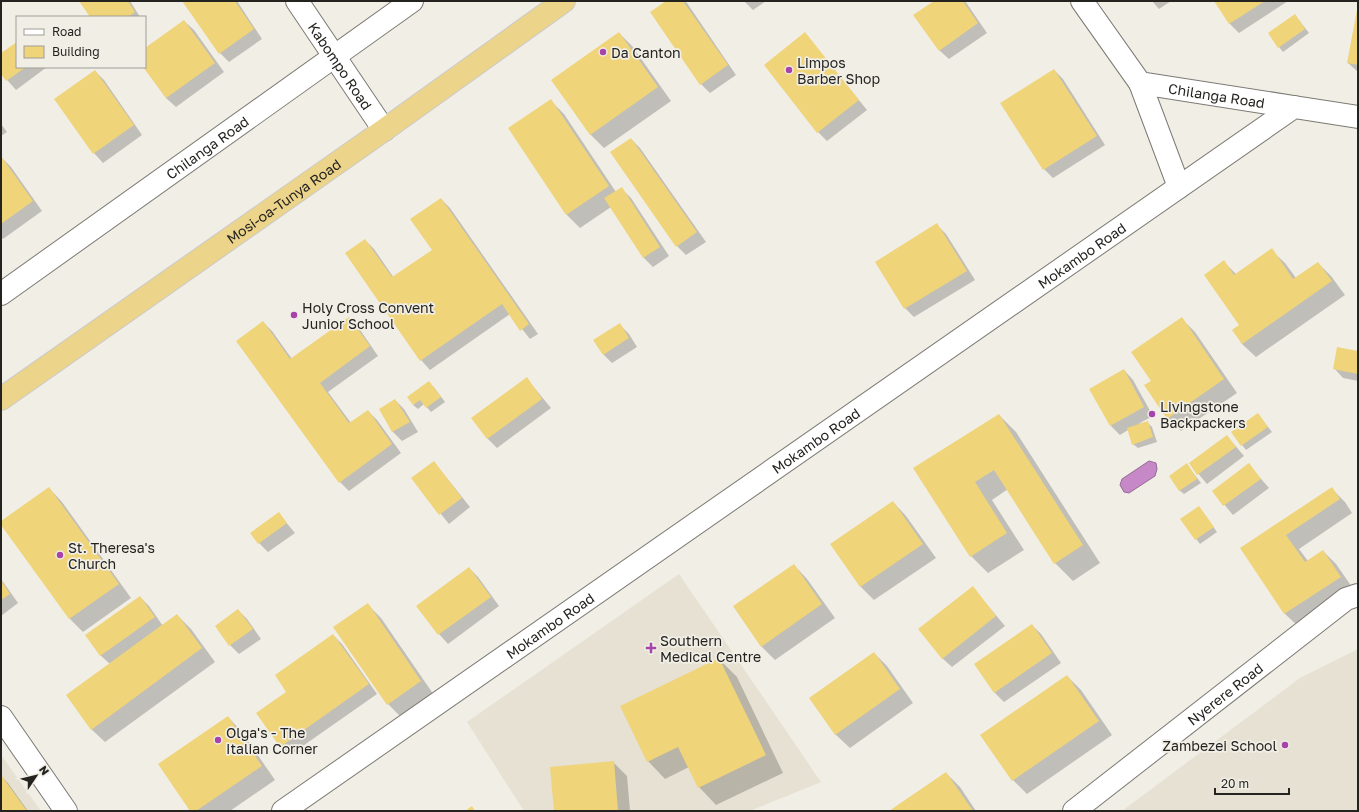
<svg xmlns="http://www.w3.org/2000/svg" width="1359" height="812" viewBox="0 0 1359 812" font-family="'Golos Text',sans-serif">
<rect width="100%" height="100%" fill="#f1eee6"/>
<path fill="#e6e1d2" d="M679,574l142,208 -71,29h-226l-57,-89z
M1358,649v162h-236l178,-133z
M1,755l40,56h-40z"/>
<path fill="#c788c8" stroke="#966a96" d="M1149,461l7,2 1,6 -2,7 -26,17 -5,-1 -4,-7 2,-6z"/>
<path fill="#0003" d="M80,1h50l10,16h-49z
M184,1h53l25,38 -33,23 -9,-9z
M668,1h16l3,2 49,72 -26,18 -9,-9z
M744,1h22l-13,9z
M935,1h30l22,32 -38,26 -10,-9z
M1152,1h19l-12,8z
M1215,1h73l-49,32 -9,-9z
M1358,12v60l-10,-9z
M1295,15l14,18 -26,19 -4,-5z
M184,21l10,9 30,42 -48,35 -10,-9 -22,-31 1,-18z
M619,33l13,13 39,55 -67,47 -14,-14z
M805,34l62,76 -40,31 -9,-9z
M17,43v24h30l-31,23 -15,-17v-19z
M1054,70l9,9 42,66 -52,33 -9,-9z
M95,71l9,9 38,55 -39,28 -9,-10 -39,-54z
M551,101l13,13 52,78 5,-4 10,10 38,58 -16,11 -9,-9 -33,-51 -31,21 -13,-13z
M1,124l6,8 -6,4z
M631,139l9,9 66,94 -20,13 -9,-9z
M2,158l9,9 31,44 -39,28 -2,-2z
M441,199l9,9 88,126 -8,5 -20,-25 -80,56 -9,-10 -56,-120 9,9 20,29 39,-28z
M937,225l9,9 29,46 -61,37 -9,-9 -29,-46z
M1271,250l14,13 11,15 22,-15 13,13 14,19 -89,62 -14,-13 -9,-14 7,-5 -16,-63 12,12z
M349,318l9,9 20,29 -50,36 23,31 17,-12 9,9 24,33 -52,38 -9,-9 -77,-160 9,9 20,28z
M1182,319l13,13 42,61 -56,38 -13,-13 -16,-37z
M620,325l9,9 8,13 -25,16 -9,-9z
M1358,352v29l-15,-3 -9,-10z
M1124,370l9,10 20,36 -15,8 9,-2 5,5 5,15 -19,6 -5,-4 -5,-14 -8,5 -9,-9z
M527,379l24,29 -54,40 -10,-10z
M433,386l12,16 -14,10 -7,-8 -6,5 -5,-4z
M395,400l9,9 14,23 -16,9 -9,-9 -13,-22z
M1258,414l14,18 -26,18 -14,-18z
M999,415l17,17 84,131 -27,18 -18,-18 -47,-74 -16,11 32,50 -36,23 -17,-17 -56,-87z
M1227,436l17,20 -37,28 -17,-20z
M434,462l36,45 -21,17 -37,-46z
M1187,465l14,18 -17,11 -5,-4z
M1249,465l20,23 -36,27 -20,-24z
M49,488l13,14 69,96 -48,34 -13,-13 -69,-95z
M1332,489l13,13 7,11 -53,36 9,12 15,-10 13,13 18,26 -55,37 -14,-13 -43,-65z
M893,502l13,14 30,42 -62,42 -13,-13 -29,-43z
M1199,507l18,25 -17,12 -19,-25z
M279,514l16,19 -27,19 -9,-9z
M794,565l13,14 28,39 -60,42 -13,-13 -28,-40z
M469,568l9,9 21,29 -51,38 -9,-10z
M1,579l17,24 -17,13z
M973,588l32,38 -53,41 -10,-9z
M140,597l9,9 14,20 14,-11 14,14 24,33 -110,80 -14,-13 19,-65 -10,-9z
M367,604l14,14 53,77 -33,22 -13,-13z
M238,610l9,9 14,20 -22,15 -9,-9z
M1032,625l9,9 20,29 -57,39 -9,-9 -20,-29z
M333,635l9,9 35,50 -87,61 -9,-9 -23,-33 30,-21z
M874,653l13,13 26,37 -63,45 -14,-13 -26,-37z
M719,659l18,18 46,96 -67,32 -17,-18 -10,-20 -24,12 -17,-18z
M1067,676l14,14 31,45 -85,59 -14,-14 -31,-45z
M228,717l13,14 34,49 -45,31h-38z
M613,762l14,14 3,35h-75z
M946,773l14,14 16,24h-85z
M1,776l7,7 20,28h-27z"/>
<path fill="#f0d479" d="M79,1h49l7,11 -7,5h-38z
M182,1h53l19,28 -35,25z
M666,1h17l45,64 -28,20 -50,-73z
M934,1h29l15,22 -39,28 -26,-36z
M1214,1h51l-36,23z
M1357,10h1v55l-11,-2z
M1295,14l10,15 -27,19 -10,-15z
M184,20l31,43 -49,35 -23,-31h2v-19z
M619,32l39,55 -68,48 -39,-55z
M805,32l54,68 -42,33 -53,-68z
M17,42v25h9l-20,14 -5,-7v-21z
M1054,69l43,67 -54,34 -43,-67z
M95,70l39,55 -41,29 -39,-55z
M551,99l58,87 -43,29 -58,-87z
M631,138l66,94 -21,15 -66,-95z
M1,156l32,45 -32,23z
M622,187l38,60 -17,11 -39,-60z
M441,198l88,126 -9,7 -18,-27 -82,57 -75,-108 20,-14 27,38 40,-27 -22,-31z
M937,223l30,48 -63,38 -29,-47z
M1272,248l21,31 25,-17 14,19 -90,63 -10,-14 7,-5 -35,-50 20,-15 10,15z
M349,317l21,29 -50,37 29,40 19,-13 24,34 -53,39 -103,-142 27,-20 27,38z
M1182,317l42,62 -57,40 -23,-34 7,-4 -20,-29z
M620,323l9,15 -26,17 -10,-15z
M1337,347l21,4v23l-25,-5z
M1124,369l20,38 -34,19 -21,-37z
M527,377l15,22 -55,40 -16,-21z
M429,381l12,16 -15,11 -6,-8 -7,5 -6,-8z
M395,399l15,23 -18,10 -13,-23z
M1258,413l10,14 -27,19 -10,-14z
M999,414l84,131 -29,19 -60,-94 -19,12 32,51 -37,24 -57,-89z
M1148,421l5,16 -21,8 -5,-17z
M1227,435l9,12 -39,28 -8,-12z
M434,461l28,37 -23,17 -28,-37z
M1187,463l10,16 -18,12 -10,-15z
M1249,463l12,16 -38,27 -11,-15z
M49,487l70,97 -50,35 -68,-94v-4z
M1332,487l8,12 -54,36 19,27 18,-12 18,27 -57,37 -44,-66z
M893,501l30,43 -63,43 -30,-43z
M1199,506l15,21 -19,13 -15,-21z
M279,512l8,11 -29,21 -8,-11z
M794,564l28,40 -61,43 -28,-41z
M469,567l22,30 -53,38 -22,-29z
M1,580l9,14 -9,6z
M973,586l23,30 -54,43 -24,-30z
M140,596l15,21 -55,39 -15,-21z
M368,603l53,78 -34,24 -54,-78z
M238,609l15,20 -24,17 -14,-20z
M177,614l25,34 -111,82 -25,-35z
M1032,624l20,29 -58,40 -20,-29z
M333,634l36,50 -89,63 -24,-34 30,-21 -11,-17z
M874,652l26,37 -65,46 -26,-37z
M719,658l47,97 -68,33 -20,-41 -31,15 -27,-56z
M1067,675l32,46 -87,60 -32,-46z
M228,716l34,50 -66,45h-6l-32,-47z
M614,761l4,50h-64l-4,-44z
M946,772l27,39h-84z
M1,775l26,36h-26z
M472,806l3,5h-10z"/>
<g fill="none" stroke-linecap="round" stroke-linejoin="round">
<defs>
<g id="minor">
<path id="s1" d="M297,1l87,129"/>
<path id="s2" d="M1082,1l58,82 154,24"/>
<path d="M1140,83l39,104"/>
<path id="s3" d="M1,294l411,-293"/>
<path d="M1,717l65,94"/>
<path id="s4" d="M283,811l1011,-704 64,10"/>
<path id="s5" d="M1074,811l272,-212 12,-4"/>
</g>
<g id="highway">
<path id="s6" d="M1,399l383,-269 180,-129"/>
</g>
</defs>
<use href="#minor" stroke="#7c7a73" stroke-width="24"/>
<use href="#highway" stroke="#cacac9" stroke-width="24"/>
<use href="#minor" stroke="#fff" stroke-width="22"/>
<use href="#highway" stroke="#ecd48b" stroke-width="22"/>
</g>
<g fill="#a744aa" stroke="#f1eee6" stroke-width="1.5">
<circle cx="603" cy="52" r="4"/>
<circle cx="789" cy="70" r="4"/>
<circle cx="294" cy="315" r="4"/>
<circle cx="1152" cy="414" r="4"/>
<circle cx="60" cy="555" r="4"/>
<path d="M649 642h4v4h4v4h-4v4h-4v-4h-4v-4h4z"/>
<circle cx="218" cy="740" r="4"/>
<circle cx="1285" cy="745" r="4"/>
</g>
<g text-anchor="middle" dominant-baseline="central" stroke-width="3.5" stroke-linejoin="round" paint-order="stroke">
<g font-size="14" fill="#242320" stroke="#f1eee6" text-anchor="start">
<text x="611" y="52">Da Canton</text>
<text x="797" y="62">Limpos<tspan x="797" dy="16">Barber Shop</tspan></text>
<text x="302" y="307">Holy Cross Convent<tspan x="302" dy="16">Junior School</tspan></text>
<text x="1160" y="406">Livingstone<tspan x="1160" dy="16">Backpackers</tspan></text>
<text x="68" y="547">St. Theresa's<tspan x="68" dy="16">Church</tspan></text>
<text x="660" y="640">Southern<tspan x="660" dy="16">Medical Centre</tspan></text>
<text x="226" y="732">Olga's - The<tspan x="226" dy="16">Italian Corner</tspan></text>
<text x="1277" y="745" text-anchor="end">Zambezei School</text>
</g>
<g font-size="14" fill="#242320" stroke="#f1eee6">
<text stroke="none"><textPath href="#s1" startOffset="78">Kabompo Road</textPath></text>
<text stroke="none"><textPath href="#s2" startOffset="178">Chilanga Road</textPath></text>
<text stroke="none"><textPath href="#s3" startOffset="253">Chilanga Road</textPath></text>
<text stroke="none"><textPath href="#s6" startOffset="345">Mosi-oa-Tunya Road</textPath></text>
<text stroke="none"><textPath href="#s4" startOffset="973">Mokambo Road</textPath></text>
<text stroke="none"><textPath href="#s4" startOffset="649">Mokambo Road</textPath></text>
<text stroke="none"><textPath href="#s4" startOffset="325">Mokambo Road</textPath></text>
<text stroke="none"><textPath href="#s5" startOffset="191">Nyerere Road</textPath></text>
</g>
</g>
<rect width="1359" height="812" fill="none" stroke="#242320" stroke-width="4"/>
<rect x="16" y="16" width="130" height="52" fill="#f1eee6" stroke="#9f9d97"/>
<rect x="24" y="29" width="20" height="6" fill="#ffffff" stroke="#9f9d97"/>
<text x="52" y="36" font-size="12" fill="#242320">Road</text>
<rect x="24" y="46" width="20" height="12" fill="#f0d479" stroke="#9f9d97"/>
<text x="52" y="56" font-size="12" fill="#242320">Building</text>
<g transform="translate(36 776) rotate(55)" stroke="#f1eee6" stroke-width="3" paint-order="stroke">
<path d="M0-3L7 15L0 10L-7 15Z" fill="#242320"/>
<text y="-6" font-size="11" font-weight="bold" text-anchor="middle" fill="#242320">N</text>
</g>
<path d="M1215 788v6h74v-6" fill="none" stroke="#242320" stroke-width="2"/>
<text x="1221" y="788" font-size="12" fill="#242320" stroke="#f1eee6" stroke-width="3" paint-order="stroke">20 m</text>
</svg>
